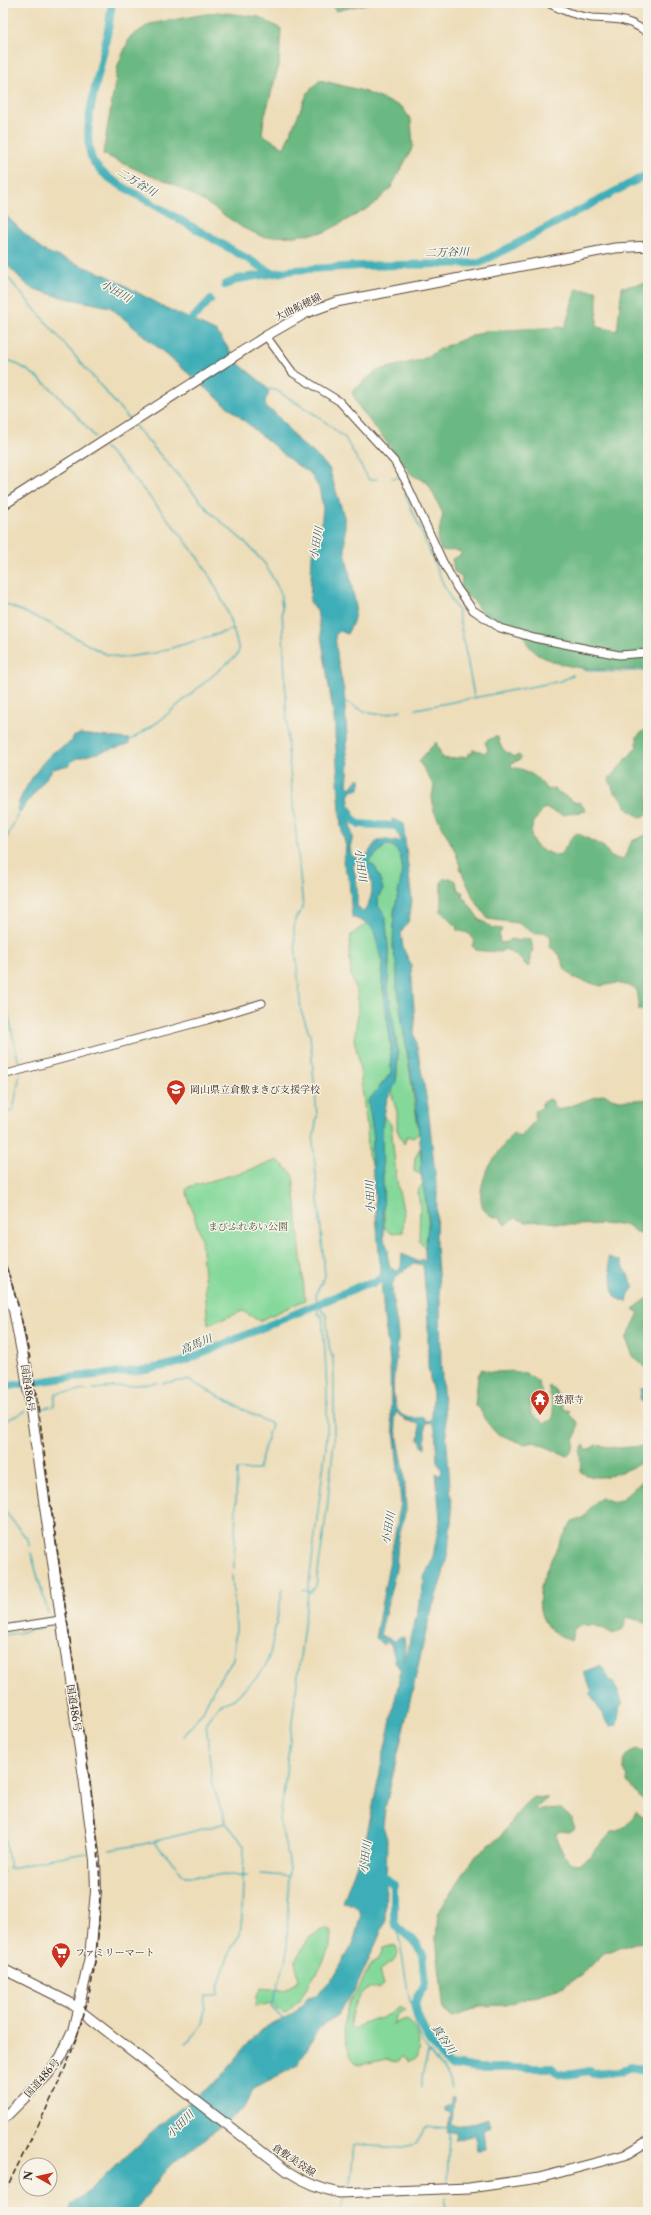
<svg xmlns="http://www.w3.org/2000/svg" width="651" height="2215" viewBox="0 0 651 2215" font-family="'Libre Caslon Text','Noto Serif JP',serif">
<rect width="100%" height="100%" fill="#f7f3e8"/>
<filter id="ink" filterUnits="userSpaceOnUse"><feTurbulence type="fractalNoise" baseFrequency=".025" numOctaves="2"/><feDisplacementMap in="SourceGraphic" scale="8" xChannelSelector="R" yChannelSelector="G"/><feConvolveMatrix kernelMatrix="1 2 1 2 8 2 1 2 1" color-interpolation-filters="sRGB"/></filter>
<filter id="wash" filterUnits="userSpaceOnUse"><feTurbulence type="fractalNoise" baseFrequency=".012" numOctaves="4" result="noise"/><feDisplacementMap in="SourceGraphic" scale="16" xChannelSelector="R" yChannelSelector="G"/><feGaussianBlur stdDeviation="0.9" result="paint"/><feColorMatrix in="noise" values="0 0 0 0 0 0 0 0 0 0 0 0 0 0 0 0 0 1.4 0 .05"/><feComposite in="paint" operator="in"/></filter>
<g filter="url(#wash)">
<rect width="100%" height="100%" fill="#edddb9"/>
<path fill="#83d89a" stroke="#5f815c" d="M386,845l7,1 7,9 2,10 -1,14 -7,33 -1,38 4,16v21l22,146 -6,5 -6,-2 -3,8 -7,-14v-18l-4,-13 -1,-9 5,-14 1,-23 -10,-66 1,-28 -3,-37 -8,-16v-9l5,-8 -7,-21 -8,-6z
M367,923l7,7 9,37 -1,14 9,64v28l-23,28 6,37 -3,12 3,19 -6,-14 -1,-27 -9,-72 -4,-17 4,-26 -1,-20 -6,-17 -2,-25 2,-16z
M383,1116l8,8 5,52 8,39 -1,17 -12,1 -7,-6c0,-37 -4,-74 -1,-111z
M420,1148l2,27 -8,-4 1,-13z
M277,1160l16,14 12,126 -46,21 -16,-10 -35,14 -7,-87 -15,-48 2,-3 62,-17z
M423,1183l6,44 -4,21 -6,-7 1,-38 -3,-11z
M325,1928l6,3 -1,15 -6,14 -25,41 -13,12 -9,-3 -6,-7 -16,4 1,-11 5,-8c9,2 16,-1 24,2l14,-10 -4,-20 15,-23z
M394,1945l4,7 -2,7 -17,12 4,14 -4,3c-21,-4 -28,22 -29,38l4,3c14,-12 32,-9 46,-22l5,3 -8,6 -4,8 13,-5c14,10 15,25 10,40l-7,3 -7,-5 -6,5 -9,-3 -29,6 -7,-8 -8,-26 3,-20 4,-11 7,-8 14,-28 8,-5 4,-11z"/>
<path fill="#6ab882" stroke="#527150" d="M329,3h41l-34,8z
M217,12l42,5 22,12 -2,36 -15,54 -2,15 22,14 24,-56 12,-12 43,11 39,16 9,13 2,27 -23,42 -18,17 -47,26 -30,4 -31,1 -21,-9 -38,-26 -34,-19 -25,-9 -43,-20 15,-89 12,-28 20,-13z
M648,283v385c-34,3 -117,7 -126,-37l-18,-4 -23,-15 -7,-11 -6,-4 -7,-10 1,-9 -8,-7 -2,-12 9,-4v-3c-8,-3 -13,0 -20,-2l-4,-10 6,-26 -15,-31 -16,-8 -53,-68 -7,-15 24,-21 47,-12 23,-13 39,-15 80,-4 11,-38 21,2v36l20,4 5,-44z
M648,727v87l-7,3c-10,-4 -16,-9 -19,-19l-8,-6 -5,-13 28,-32v-11z
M494,737h4c2,11 6,14 16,20l5,-2 2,2 -1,3 -9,3 1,5c14,-1 28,11 35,22l5,-2 24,15 4,-1 6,9 -23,4 -18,-7c-11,10 -22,29 -5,41 5,3 12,5 18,7 9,-7 10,-17 19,-23l27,14 7,10 12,3 9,-19 16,-7v178l-9,-2 -3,-22 -19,-5 -16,3 -27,-8 -9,-9 -6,-15 -9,-7 1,-10 -7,-5 -9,2 -17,-11 -30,-4 -14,-20 -12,-26 -6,-20 -22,-42 -2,-14 2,-11 -15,-25 17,-19 6,16 8,1 18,-3 1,-3 3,1 1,-5 12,4 3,-3 -3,-8z
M450,878l6,3 2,9 6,3 -1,3 16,23 14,9 9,1 -3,6 1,8 7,-1 3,-3 9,2 6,-3 6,2 2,11 -3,2v11l-2,3 -11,-11 -12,-7 -5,3 -17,-1 -7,-1 -4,-4 2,-5 -6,-8 -11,-3 -1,-4 -15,-15v-28l2,-4z
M604,1094c11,9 31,6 44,5v114l-8,11 3,4 -1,7 -19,-11 -54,1 -27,-4 -17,1 -9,-4 -11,7 -5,-7c-26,-2 -21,-32 -12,-49 7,-13 16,-24 25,-36l6,4 16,-16v-10l8,-4 -2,-3 7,-5 5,2v5l5,4z
M648,1298v73l-15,-15 -7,-17 13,-26 -6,-4z
M482,1369c20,9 32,-7 56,13l5,12 -8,2 -5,5 1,13 13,9 8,-3 2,-6 -6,-29 7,5 9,19 6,2 -1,3 9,9 -5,26 -5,7 -34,-14 -10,2 -28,-11 -11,-13 -6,-13 -4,-1 3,-30z
M648,1416v48l-4,-2c-20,8 -43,23 -63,10l-1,-20 4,-7 3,6 9,-6 22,3 28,-2z
M648,1472v151l-21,-6 -4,12 -10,5c-13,-8 -25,-13 -39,-5l-3,12c-7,-4 -18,-8 -23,-14 -24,-29 8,-77 23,-104l13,-6 6,-10 11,-9 13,4 8,-3 24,-21z
M638,1749l10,4v50l-8,-5 -13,-18 1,-3c-9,-11 -5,-26 10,-28z
M533,1797l15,1 -13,10 3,3 3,-2 19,-1 11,10 4,11 -6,3 -9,-1 -4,3 4,13 10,16 9,1 11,-8 22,-24c12,-1 18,-10 24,-20l12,9v121l-13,1 -31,10 -20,20 -20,14 -59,18 -25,1 -27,11 -9,-6 -8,-72 2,-27 38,-57 24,-18 23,-31z"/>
<path fill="#3daeb7" stroke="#3c6c6a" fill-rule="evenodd" d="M3,213l39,37 68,27 52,29 55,26 22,32 26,21 4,8 -4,8 1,7 9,5 25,30 13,9 16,16 16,52v31l11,56 -3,15 -6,12 -7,-3 -5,4 3,27 6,29 3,46 -1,11 3,16 -2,21 4,3 8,-10 2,2 -2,9 -7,2 -4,5 2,10 4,6 -4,13 3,12 -3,10 1,8c16,13 18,-9 27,-14 7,-4 16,2 23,0l-9,-22 11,4 9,78 -3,19 -8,13 1,7 1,8 8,17 4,58 -1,8 14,76 9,86 -1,52 4,54 1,66 11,147 -4,40 -5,22 -14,45 -44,190 -2,17 4,13 -2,84 -30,67 -18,25 -18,13 -22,38 -43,22 -11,21 -77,60 -31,43h-65l3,-7 95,-87 49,-37 41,-49 37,-19 14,-16 7,-2 18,-18 19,-33 8,-30c-4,-8 -10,-11 -18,-12l23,-63 35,-168 -5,-8 -5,-19 -6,-3v4l-10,-7 26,-135 -6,-65 -4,-18 -1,-59 -6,-44 -12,-154 -1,-13 3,-12 -6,-37 23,-28v-28l-9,-64 1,-14 -9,-37 -7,-7 -15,-6 -3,-37 -6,-18 3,-15 -5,-20 -7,-109 -17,-108 -7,-8 2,-47 9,-27 2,-21 -4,-19 -9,-15 -16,-10 -184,-156 -54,-11 -27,-9 -26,-26zM386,845l7,1 7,9 2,10 -1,14 -7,33 -1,38 4,16v21l5,33 14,85 6,56 -2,8 9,49 -4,30v14l-3,-3 -3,3 -17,-8 -1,13 -3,4 -8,-3 -3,-15 2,-1 -5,-14 -2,-111 5,-28 9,-16 2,-30 -10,-66 1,-28 -3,-37 -3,-11 -5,-5v-9l5,-8 -7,-21 -8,-6zM357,862l7,1c10,19 11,31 0,49l-7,-6v-21l-4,-20zM414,1263l9,2 5,55v47l5,28 -1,22 -2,4h-5l-2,-4c-47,11 -24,-57 -25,-80 0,-12 -8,-47 -5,-54 4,-10 13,-13 21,-20zM396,1412l9,8 14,4 1,10 -2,5 2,1 3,8h2v-25h6l4,6 2,32 5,10 -2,5 -4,-3 4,47 -8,41 -8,16v5l-12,53 -9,26 2,-15 -1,-9h-5l-4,4 -15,-6 16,-66 2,-29 8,-30 -2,-40 -10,-51z
M80,734l49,5v5l-54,15 -6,6 -16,4 -33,43 -3,-2c0,-12 24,-47 34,-56 6,-5 15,-8 21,-13l1,-4z
M608,1257l13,4 13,26 -5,7 -2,8 -11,-4 -2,-5z
M641,1388h5l2,13 -4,2 -4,-3z
M601,1665l10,17h2l11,22 -4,2 -3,19 -7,1 -3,-3 -17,-30 2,-2 -9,-19z
M451,2097h3l-2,29 19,-2 17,-6 2,9 -7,3 2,19 -8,1 -2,-15 -20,5 1,-9 -9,2 4,-20 -6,-2 -2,-3 8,-5z"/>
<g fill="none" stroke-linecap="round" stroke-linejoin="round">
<path stroke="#3daeb7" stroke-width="1.5" d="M3,272l126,147
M3,358c38,13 67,50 92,79
M266,389l10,1 43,27 26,21 24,42 8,-1
M134,425l77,88 36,31 18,20 15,27 2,16 6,142 15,159 -8,11 -1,13 7,79 9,24 7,81 -4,26 12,134c-2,5 -6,11 -8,15 -3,6 4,21 9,24l3,31 4,13 1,19v63l-7,68 -11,77 -5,6 -8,-2
M105,448c20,18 36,39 53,59 41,50 65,79 81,143l-2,5 -79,67 -29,19
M392,478h9
M405,493l40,95 13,24 16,84
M3,603l44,19 56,31 16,5 36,-5 79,-24
M583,670l34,2 31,-2
M343,700c23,13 32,19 58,10
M416,709l145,-28 12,-6
M3,846l17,-36
M3,989l17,80
M3,1110l10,2 7,-39
M163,1383l25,-3 83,44 -13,46h-21l-3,98
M93,1389l64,-6
M34,1410l20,-4 2,-13 31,-3
M3,1422l23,-11
M3,1509l25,31 1,6
M31,1553l17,60
M3,1635l39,-6
M183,1736l20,-25 11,-23 19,-28 3,-32 -4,-53
M3,1823l7,46
M154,1842l31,34 63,-1
M110,1850l34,-6 82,-21 -14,-40 -6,-61 13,-17 15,-6 22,-21 9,-11 5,-13 13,-66
M9,1869l39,-10 39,-6
M3,1872h1
M260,1874l28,2
M397,1927c8,36 10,78 24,112 8,19 28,30 30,50
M284,2020l-13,-13 14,-44 2,-13 2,-89 -9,-40 47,-384c1,-41 -1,-81 -5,-121l-4,-2 -1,-10
M185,2043c20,-14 19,-25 21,-48h12l2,-15 11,-31 9,-15 2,-18 2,-71 -18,-22
M421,2088v-8l7,-27
M349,2185c4,-13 3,-26 5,-40l48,3 9,-2 5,-3 10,-16 22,2
M447,2186l2,-54
M340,2212l5,-14
M445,2212l1,-14"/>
<path stroke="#3daeb7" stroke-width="8" d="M112,3c-2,17 -5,34 -9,51 -6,29 -21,73 -12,102 3,11 15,20 24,26l157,91
M225,285l13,-6 57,-9 64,-4 121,-3 168,-89
M184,328l26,-28
M346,811l12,13 39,2 4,7
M3,1387l61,-9 82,-8 36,-8 183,-78 9,-1 11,-7
M379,1872l15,13v36l3,6 20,17 5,9 3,31 -10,19c4,25 18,46 36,64l9,-2 17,3h75c10,12 25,4 39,3l2,3 27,-2 10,-5 18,4"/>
</g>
</g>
<g filter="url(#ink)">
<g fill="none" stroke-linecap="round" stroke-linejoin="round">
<defs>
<path id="minor" d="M548,3c13,7 29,13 44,15 23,1 36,0 56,15
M266,336l27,37 46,28 55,60 11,19 38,82 14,26 16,22 27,18 34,10 85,17 29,-2
M3,1075l204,-55 55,-17
M3,1629l57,-9"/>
<path id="major" d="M3,505l263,-169 40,-23 30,-11 279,-54 33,-2
M3,1969l66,33 218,169c17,11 33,18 53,22l129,-5 70,-10 86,-23 23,-14"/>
<path id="highway" d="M3,1274l11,36 11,58 59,409 11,83 1,31 -6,66 -17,74 -12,26 -14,18 -44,44"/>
</defs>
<use href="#minor" stroke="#564535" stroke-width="9"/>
<use href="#major" stroke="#564535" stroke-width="11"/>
<use href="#highway" stroke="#564535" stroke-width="12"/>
<use href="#minor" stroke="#fff" stroke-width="7"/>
<use href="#major" stroke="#fff" stroke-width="9"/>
<use href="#highway" stroke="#fff" stroke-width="10"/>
<path stroke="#3b2a1e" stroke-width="1.5" stroke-dasharray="6 3" stroke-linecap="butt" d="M3,1258c30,81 37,168 49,254 15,108 31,217 45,325 6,66 3,130 -18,193 -18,58 -51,111 -76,166"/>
</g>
</g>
<defs>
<symbol id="school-pin" viewBox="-11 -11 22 30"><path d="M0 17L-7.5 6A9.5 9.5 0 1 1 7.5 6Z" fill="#c8321e" stroke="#f7f3e8"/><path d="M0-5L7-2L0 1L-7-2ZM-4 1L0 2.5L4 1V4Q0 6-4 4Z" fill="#fff"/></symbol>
<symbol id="temple-pin" viewBox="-11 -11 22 30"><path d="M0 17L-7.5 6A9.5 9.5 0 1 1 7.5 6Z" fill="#c8321e" stroke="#f7f3e8"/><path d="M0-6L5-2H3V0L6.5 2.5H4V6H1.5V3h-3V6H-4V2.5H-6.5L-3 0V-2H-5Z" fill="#fff"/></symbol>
<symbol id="supermarket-pin" viewBox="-11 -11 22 30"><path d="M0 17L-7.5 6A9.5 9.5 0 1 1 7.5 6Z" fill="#c8321e" stroke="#f7f3e8"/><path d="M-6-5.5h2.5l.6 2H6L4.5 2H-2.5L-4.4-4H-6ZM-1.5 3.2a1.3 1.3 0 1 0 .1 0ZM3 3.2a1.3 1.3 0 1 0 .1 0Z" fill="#fff"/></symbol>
</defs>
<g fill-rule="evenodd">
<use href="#school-pin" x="165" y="1078" width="22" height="30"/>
<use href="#temple-pin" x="529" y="1388" width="22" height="30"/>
<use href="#supermarket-pin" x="50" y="1941" width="22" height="30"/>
</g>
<g text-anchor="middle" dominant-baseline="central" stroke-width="3" stroke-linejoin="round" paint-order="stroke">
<g font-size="10" fill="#3b2a1e" stroke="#f7f3e8">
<text transform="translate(298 307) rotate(-26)">大曲船穂線</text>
<text transform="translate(28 1388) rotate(82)">国道486号</text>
<text transform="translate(74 1708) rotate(81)">国道486号</text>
<text transform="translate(42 2078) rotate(-49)">国道486号</text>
<text transform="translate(294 2160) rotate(34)">倉敷美袋線</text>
</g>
<g font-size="10" fill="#3b2a1e" stroke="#f7f3e8" text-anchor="start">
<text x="190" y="1089">岡山県立倉敷まきび支援学校</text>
<text x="554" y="1399">慈源寺</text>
<text x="75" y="1952">ファミリーマート</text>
</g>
<g font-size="10" fill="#4d563d" stroke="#f7f3e8">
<text x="248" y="1226">まびふれあい公園</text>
</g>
<g font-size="11" font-style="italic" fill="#3c5854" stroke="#f7f3e8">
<text transform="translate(137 182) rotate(31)">二万谷川</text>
<text transform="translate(447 252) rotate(-1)">二万谷川</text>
<text transform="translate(116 291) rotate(30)">小田川</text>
<text transform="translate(316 543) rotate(-80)">小田川</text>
<text transform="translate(361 865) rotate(83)">小田川</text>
<text transform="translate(370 1197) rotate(-92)">小田川</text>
<text transform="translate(196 1344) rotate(-23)">高馬川</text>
<text transform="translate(388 1528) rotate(-80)">小田川</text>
<text transform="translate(365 1857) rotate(-83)">小田川</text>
<text transform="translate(444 2039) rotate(56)">真谷川</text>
<text transform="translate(180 2124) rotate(-45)">小田川</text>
</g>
</g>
<rect width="651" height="2215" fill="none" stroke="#f7f3e8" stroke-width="16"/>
<g transform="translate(38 2177) rotate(278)"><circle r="19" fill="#f7f3e8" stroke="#aca397"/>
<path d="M0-3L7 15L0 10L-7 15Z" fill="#c8321e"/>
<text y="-6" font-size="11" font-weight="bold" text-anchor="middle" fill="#3b2a1e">N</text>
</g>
</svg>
